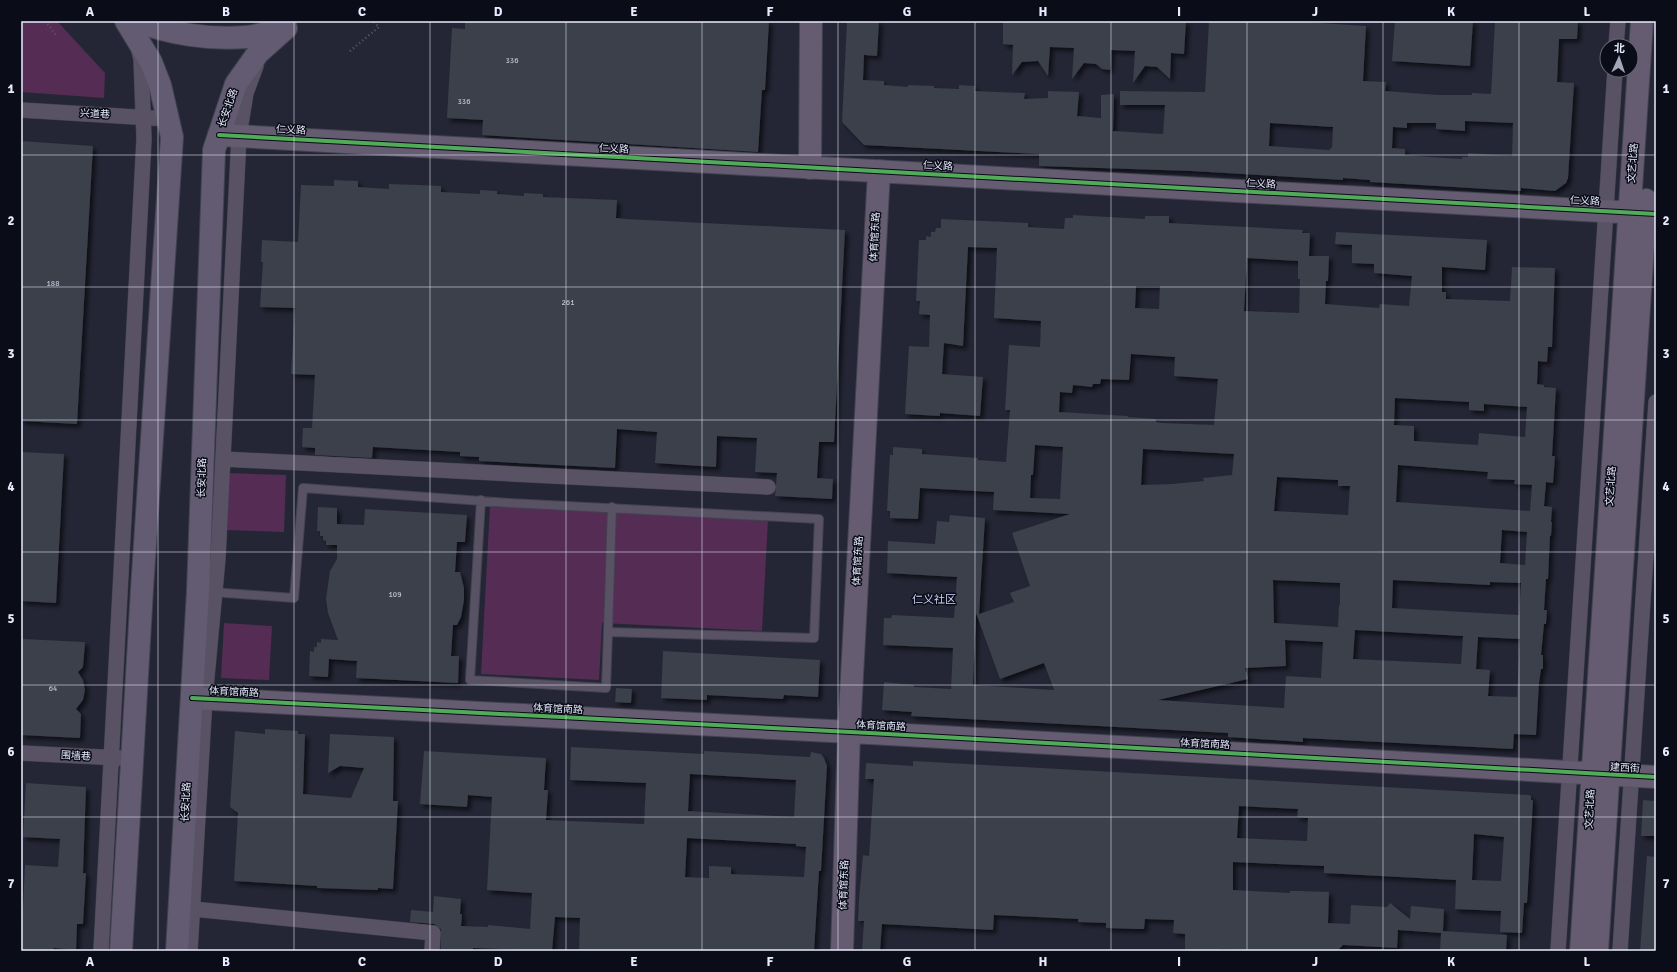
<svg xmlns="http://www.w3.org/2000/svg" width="1677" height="972" viewBox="0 0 1677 972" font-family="Signika,'Noto Sans SC',sans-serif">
<defs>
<filter id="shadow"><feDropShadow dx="3.5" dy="3.5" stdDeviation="2" flood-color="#0009"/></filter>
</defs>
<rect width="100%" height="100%" fill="#242635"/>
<path fill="#552c54" d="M21,21h36l48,52 -1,25 -83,-6z
M226,473l60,2 -2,57 -59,-2z
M490,505l278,15 -6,111 -160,-8 -3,57 -118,-6z
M224,623l48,3 -3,54 -48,-2z"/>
<path fill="#3b3f4b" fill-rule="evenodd" filter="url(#shadow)" d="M465,21h304l-4,69h-3l-4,62 -276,-17 1,-15 -36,-2 5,-90 13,1z
M847,21h32l-2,35 -13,-1 -1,25 21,1v4l24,2v-2l26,1v2l25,1v-4l16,1v5l50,2 -1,6 24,-1v-7l31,1 -2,24 24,2v-23l13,-1 -1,37 50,3 2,-29h-45v-14l85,1 4,-71h80l77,5 -3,55 23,1 -1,9 53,4h34v-2l19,1 4,-73h83l-1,18h-18l-2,43 17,1 -6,95 -2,5 -11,8 -34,-3v3l-151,-9v-2l-27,-2v2l-152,-9 -152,-5v-12l-175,-9 -22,-23zM1465,121l48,2 -1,33 -44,-3v4h-6v2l-31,-2 -26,-2v-6l-13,-1 1,-21 14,1v-5h29v6l29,2zM1270,123l63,4 -1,21h-2v2l-61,-4z
M1003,21h183l-2,33 -13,-1 -1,26 -13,-12 -12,-1 -12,17 2,-32 -24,-1 -1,20 -8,-1 -6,-5 -12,-1 -12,16 2,-31 -24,-1 -2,29 -10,-15 -16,1 -10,13 1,-30 -10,-1z
M1395,21h78l-3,45 -78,-5z
M21,141l72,5 -16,278 -56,-3z
M334,180l24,1v6l31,2v-5l30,1 22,1v6l39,2v-4l17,1v3l27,2v-3l19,1v3l74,3 -1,18 10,1 219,11 -11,212h-15l-2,36 16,1 -1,20 -57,-3 2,-23 -22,-1 2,-34 -40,-2 -1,31 -61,-4 2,-31 -40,-3 -2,39 -136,-7v-4l-19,-1v-4l-87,-5 -1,11 -57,-3v-7l-13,-1 1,-19h9l3,-53 -24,-1 4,-66 -35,-1 3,-45h-2l1,-22 36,2 3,-57 33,1z
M1073,215l72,4v-3h24v7l134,7 -1,3h8l-1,23h20l-1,25h-2l-1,23 54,4 1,-4 29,2 3,-30 -38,-3v-9l-22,-1v-18l-17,-1 1,-12 151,8 -2,30 -43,-3v25h4v7l64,2 2,-34 43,1 -3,79h-4l-1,15 -9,-1 -1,23 7,1v2l12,1 -4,68h3l-2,27 -7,-1 -2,24 8,1 -1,15h1l-1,14h-1l-2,43h-2l-2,31h3l-1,14h-2l-3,31h2v14h-2l-2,14 -3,52 -22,-1 -1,15 -210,-11v4l-75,-5v-4l-317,-17 1,-4 -30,-2 2,-28 30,3v2l37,2 2,-41 -70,-3 1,-27h7l1,-3 62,3 3,-41 -70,-4 1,-32 47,3 2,-23 12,1 1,-7 35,3 -6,96 35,-12 -4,-9 20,-7 -18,-53 58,-19 -77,-4 1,-18 -74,-4 -2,31 -28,-1v-7h-3l1,-19 2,-37h3v-8l29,2v5l56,4v2l28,2 4,-52h-5l4,-65 31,2 1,-26 -47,-3 3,-70 -29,-1 -5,99 -19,-3 -2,31 41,3 -3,39 -40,-3v3l-35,-2 4,-68 20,1 1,-32 -11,-1 1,-13h-4l3,-61h7v-4l5,1v-5h4l1,-4h5v-9l87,4v4l36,2 1,-11h8zM1247,258l51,3v18h2l-1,34 -55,-2zM1136,286h24l-1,23 -24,-1zM1131,354l44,3 -1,19 44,3 -4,46 -52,-2 -6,-1v-3l-28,-2v-1l-69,-4 1,-20 12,1 1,-8 19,2 1,-3h7l1,-5 28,1zM1395,398l74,4v8l15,1v-7l43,3 -2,30 -46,-4 -1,12 -64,-4v-15l-20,-1zM1035,445l28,2 -3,52 -30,-1 1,-23h2zM1143,449l91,5 -2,21 -29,3 1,3 -32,3 -31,1zM1398,465l90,7 -1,7 28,1 -1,4 18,1 -2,26 -134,-9zM1277,477l61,3v6h12l-2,29 -74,-4zM1502,530l25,2 -2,33 -25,-2zM1273,580l67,3v22h-1l-1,22 -64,-4zM1393,580l97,5v-3l31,1 -2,32 -127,-7zM976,613l24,66 44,-16 10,27 -81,-5zM1355,630l108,6 -2,28 -108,-5zM1478,637l42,2 -3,58 -29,-1 2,-26 -14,-1zM1285,640l38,2 -2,36 -35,-2 -2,32 -126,-8 90,-21 -3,-11 41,-2z
M21,452l43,2 -8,149 -35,-2z
M318,507l19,1v16l27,1 1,-16 102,6 -2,27h-8l-2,30h5l4,16v12l-3,17 -4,8h-4l-2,31h8l-1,27 -102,-5 1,-17 -28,-2 -1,18 -19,-1 1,-25 4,1v-5h3v-5l4,1v-4l17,1 -10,-27 -2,-14 4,-28 7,-12v-14h-11v-4l-3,-1v-4h-3v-5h-3z
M23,639l62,3 -2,25 -5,5 5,8 2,10 -2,10 -7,9 5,5 -1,24 -59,-3v-72z
M663,651l157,9 -2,37 -34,-2 -1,4 -76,-4v5l-46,-2z
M616,688l16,1 -1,14 -16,-1z
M265,729l33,2v3h7l-2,60 48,4 13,-30 -24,-2 -12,7 2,-39 64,3 -1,64h5l-5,88 -15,-1v2l-61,-2v-2l-83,-5 4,-68 -8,-6 5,-76 30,3z
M571,747l133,7v-3l106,6 1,-5 10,2 3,4 3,8 -6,105h-2l-5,80 -235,-1 1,-32 -25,-1 -3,34 -79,-3v3h-32v-22l-7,-5 -24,-2 1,-12 22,2 1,-16 27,3 -1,15h2l-1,12 27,1v-2l42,4 2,-36 -45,-3 5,-93 -24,-2 -1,12 -47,-3 4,-53 122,7 -2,32h4l-2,30 98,4 2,-41 -76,-3zM690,774l106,6 -2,37 -106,-6zM687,838l109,6v2l10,1 -2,30 -73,-3v-7l-22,-1v12l-24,-1z
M913,761l616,34 2,1v4h2l-6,103h-3l-2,30 -22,-1 1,-21 -46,-2 1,-29 -132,-7v-7l-91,-4v28l57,3v-2h9l30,1 -1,31 22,1 1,-19 36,2 3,-4 20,16 1,-13 33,3 -1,22 64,4 -1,16h-66l1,-18 -43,-3 -1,18 -54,-3 -6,6h-73l-43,-2v2h-36v-17l-12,-1 1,-13 -29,-1 -1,10h-8l-30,-1v-5l-28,-1v-3l-84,-4 -1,15 -111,-6 -2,27h-18l2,-30h-6l1,-22 4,-44 6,1 5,-77h-9l1,-16 47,3zM1239,806l59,3 -1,8 11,1 -1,23 -70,-3zM1474,834l30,3 -3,44 -29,-1z
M26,783l60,4 -3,86h3l-3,51h-6l-1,26 -22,-2 -1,3h-32l4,-86 33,2 2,-28 -37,-2z
M1643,800l13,1v35h-15z
M1647,856l9,1v94h-16z"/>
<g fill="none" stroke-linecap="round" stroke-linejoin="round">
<defs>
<path id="lane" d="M481,500l-11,180 136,8 2,-56
M212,592l82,6 9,-110 206,15 310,16 -5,119 -206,-6 4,-125"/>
<path id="street" d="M1616,46l2,-25
M21,110l147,9
M223,459l545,28
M21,753l99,5
M183,908l250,25 -1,18
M101,951l43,-812 -3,-80 -3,-12
M190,951l15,-253 13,-140 21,-422 7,-43 10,-27
M1558,951l57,-881
M1620,951l36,-549"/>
<path id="secondary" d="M219,135l1437,79
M810,168l1,-147
M192,698l678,35 786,44
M842,951l7,-219 30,-561
M1581,951l61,-930
M1597,951l49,-751"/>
<path id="primary" d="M137,21c33,13 73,19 109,16 13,-1 26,-6 39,-9
M121,951l21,-362 30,-452 -12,-52 -9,-23 -25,-41
M177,951l21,-360 16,-441 22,-66 22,-31 28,-25"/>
</defs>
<use href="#lane" stroke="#41434f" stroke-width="10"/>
<use href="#street" stroke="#41434f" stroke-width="16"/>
<use href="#secondary" stroke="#41434f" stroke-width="24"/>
<use href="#primary" stroke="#41434f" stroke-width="24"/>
<path stroke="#5c5866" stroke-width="2.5" stroke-dasharray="1 3" stroke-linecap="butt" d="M45,21l11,14
M350,51l29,-24 -6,-6"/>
<use href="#lane" stroke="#595264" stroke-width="8"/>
<use href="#street" stroke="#595264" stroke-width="15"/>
<use href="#secondary" stroke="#655c71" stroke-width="22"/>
<use href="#primary" stroke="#635b71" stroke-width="22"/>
<defs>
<path id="cycleway" d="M219,135l1437,79
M192,698l678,35 786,44"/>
</defs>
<use href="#cycleway" stroke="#0a0c17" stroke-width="6"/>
<use href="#cycleway" stroke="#51ab58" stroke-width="4"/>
</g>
<path fill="none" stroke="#e9ecfe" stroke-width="1" stroke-opacity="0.55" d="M158,21v930M294,21v930M430,21v930M566,21v930M702,21v930M838,21v930M975,21v930M1111,21v930M1247,21v930M1383,21v930M1519,21v930M21,155h1635M21,287h1635M21,420h1635M21,552h1635M21,685h1635M21,817h1635"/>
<g text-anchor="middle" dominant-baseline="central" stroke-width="3" stroke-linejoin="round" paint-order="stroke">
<g font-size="8" fill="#bec1d1">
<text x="512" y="60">336</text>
<text x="464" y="101">336</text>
<text x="53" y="283">188</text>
<text x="568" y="302">261</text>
<text x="395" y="594">109</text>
<text x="53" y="688">64</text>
</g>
<g font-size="10" fill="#e9ecfe" stroke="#0a0c17">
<text transform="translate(228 108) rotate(-71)">长安北路</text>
<text transform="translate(95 114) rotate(3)">兴道巷</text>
<text transform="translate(291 130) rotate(3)">仁义路</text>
<text transform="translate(614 149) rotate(3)">仁义路</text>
<text transform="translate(1633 163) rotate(-86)">文艺北路</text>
<text transform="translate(938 166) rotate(3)">仁义路</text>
<text transform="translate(1261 184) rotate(3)">仁义路</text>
<text transform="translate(1585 201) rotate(3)">仁义路</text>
<text transform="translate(875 237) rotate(-87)">体育馆东路</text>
<text transform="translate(202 478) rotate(-88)">长安北路</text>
<text transform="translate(1611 486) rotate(-86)">文艺北路</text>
<text transform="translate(858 561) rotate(-87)">体育馆东路</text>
<text transform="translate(234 692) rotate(3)">体育馆南路</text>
<text transform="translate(558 709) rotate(3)">体育馆南路</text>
<text transform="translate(881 726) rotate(3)">体育馆南路</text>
<text transform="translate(1205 744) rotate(3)">体育馆南路</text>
<text transform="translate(76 756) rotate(3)">围墙巷</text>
<text transform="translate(1625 768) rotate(3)">建西街</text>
<text transform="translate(186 802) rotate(-87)">长安北路</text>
<text transform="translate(1590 809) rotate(-87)">文艺北路</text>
<text transform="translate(844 885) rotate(-88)">体育馆东路</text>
</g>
<g font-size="11" fill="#ced3f7" stroke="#0a0c17">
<text x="934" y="599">仁义社区</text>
</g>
</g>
<rect width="1677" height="972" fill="none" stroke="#0a0c17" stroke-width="44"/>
<g transform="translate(1619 58) rotate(3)"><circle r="19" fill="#0a0c17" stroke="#636673"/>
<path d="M0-3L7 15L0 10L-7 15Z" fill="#a4a7b8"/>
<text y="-6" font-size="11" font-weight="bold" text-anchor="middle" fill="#e9ecfe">北</text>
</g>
<rect x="22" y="22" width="1633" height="928" fill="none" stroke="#e9ecfe" stroke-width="1.5"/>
<g font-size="13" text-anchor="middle" font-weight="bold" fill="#e9ecfe">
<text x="90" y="16">A</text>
<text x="226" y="16">B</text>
<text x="362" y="16">C</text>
<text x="498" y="16">D</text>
<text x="634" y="16">E</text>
<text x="770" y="16">F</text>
<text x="907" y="16">G</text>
<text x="1043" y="16">H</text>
<text x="1179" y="16">I</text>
<text x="1315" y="16">J</text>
<text x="1451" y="16">K</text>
<text x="1587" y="16">L</text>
<text x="11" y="93">1</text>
<text x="1666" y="93">1</text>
<text x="11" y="225">2</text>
<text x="1666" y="225">2</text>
<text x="11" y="358">3</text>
<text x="1666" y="358">3</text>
<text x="11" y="491">4</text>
<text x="1666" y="491">4</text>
<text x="11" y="623">5</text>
<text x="1666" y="623">5</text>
<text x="11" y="756">6</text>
<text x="1666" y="756">6</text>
<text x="11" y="888">7</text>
<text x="1666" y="888">7</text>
<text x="90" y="966">A</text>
<text x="226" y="966">B</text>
<text x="362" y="966">C</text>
<text x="498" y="966">D</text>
<text x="634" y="966">E</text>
<text x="770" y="966">F</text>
<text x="907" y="966">G</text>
<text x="1043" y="966">H</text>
<text x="1179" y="966">I</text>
<text x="1315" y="966">J</text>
<text x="1451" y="966">K</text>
<text x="1587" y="966">L</text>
</g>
</svg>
